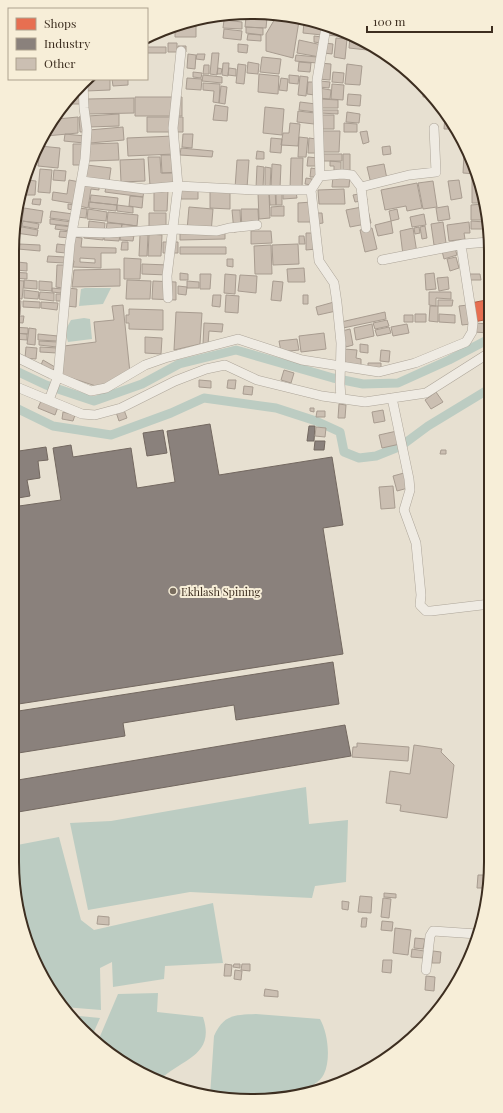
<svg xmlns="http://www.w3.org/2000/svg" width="503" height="1113" viewBox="0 0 503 1113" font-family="'Playfair Display',serif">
<rect width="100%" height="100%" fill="#e7e0d1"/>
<path fill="#bcccc2" d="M85,288h26l-8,16 -24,2 2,-17z
M84,318l6,1 2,20 -24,3 -3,-11 6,-11z
M306,787l3,37 39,-4 -2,62 -31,4 -3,12 -122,-6 -102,18 -18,-87 41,-2z
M59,837l22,83 13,10 119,-27 10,60 -58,3 -1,13 -51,8 -1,-25 -12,6 1,42 -37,-3 -39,-68 -13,-77v-16z
M158,993l-1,19 46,5c13,39 -22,42 -43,63l-28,-11 -34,-28 20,-47z
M256,1014l64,5c8,14 11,40 4,55 -4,9 -15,11 -19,20l-7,2h-88l4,-60c10,-22 21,-21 42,-22z
M69,1015l31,3 -8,18 -21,-17z"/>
<path fill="#e76f51" stroke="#b45c42" d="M486,300l3,19 -15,3 -3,-19z"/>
<path fill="#8a817c" stroke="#736860" d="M210,424l9,51 113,-18 11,68 -20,3 20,126 -331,51v-198l49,-7 -8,-52 18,-3 2,12 58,-9 6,40 38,-6 -8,-51z
M309,426h6l-1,15h-7z
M163,430l4,23 -20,3 -4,-23z
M315,441h10l-1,9h-10z
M46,447l2,13 -10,1 2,17 -13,2 3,16 -18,3v-47z
M333,662l6,42 -103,16 -2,-15 -111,18 2,13 -113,18v-42z
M345,725l6,31 -339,57v-32z"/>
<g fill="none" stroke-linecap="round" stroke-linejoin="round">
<path stroke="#bcccc2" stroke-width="9" d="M12,369l34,16 48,16 48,-17 37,-20 57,-14 97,28 30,6 35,-1 51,-23 40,-21
M12,406l41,20 58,9 60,-22 33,-15 72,10 40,13 24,11 4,20 15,6 17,-2 25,-10 27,-20 61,-37"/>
</g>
<path fill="#cbbfb2" stroke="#a89c90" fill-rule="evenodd" d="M251,12l21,4v2l-29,-2v-2z
M246,17l21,1 -1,10 -21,-1z
M276,17l23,4 -6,37 -27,-7v-17z
M224,20l18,2v7l-19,-1z
M304,22l19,4 -1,9 -19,-2z
M196,23v14h-21v-10z
M246,27l17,1v7l-17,-2z
M328,27l15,3 3,2v5l-19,-2z
M224,29l18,2 -1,9 -18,-2z
M248,34l13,1v6l-14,-1z
M314,36l8,1 -1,6 -7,-1z
M350,36l5,1 13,7 -1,6 -18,-2z
M336,38l11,1 -2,20 -11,-2z
M299,40l23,5 -2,12 -23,-4z
M168,43h9v9h-9z
M325,43l8,1 -1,10 -8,-1z
M238,44l10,1 -1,8 -9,-1z
M178,46h8v6h-8z
M147,47h19v6h-19z
M212,53h7l-2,22 -7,-1z
M188,54l8,1 -1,14 -8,-1z
M197,54h8l-1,6 -8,-1z
M296,55l21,2v6l-22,-2z
M262,57l19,2 -2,15 -19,-2z
M248,62l11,2 -1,10 -11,-1z
M299,62l12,1 -1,9 -12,-1z
M223,63h6l-1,13 -6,-1z
M320,63l11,1 -1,16 -12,-1z
M238,64l8,1 -2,19 -8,-1z
M347,64l15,2 -2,19 -15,-1z
M204,65h5v9h-6z
M218,68l4,1 -1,5h-4z
M229,68l7,1v7l-8,-1z
M193,72l9,1 -1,5 -8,-1z
M333,72l11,1 -1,10 -11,-1z
M259,74l20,2 -1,18 -20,-2z
M203,75l19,2v6l-20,-2z
M289,75l10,1 -1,8 -9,-1z
M300,76l8,1 -2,19 -8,-1z
M187,78l15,1 -1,11 -15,-1z
M281,78l7,1 -1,12 -8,-1z
M87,79h23v11l-24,1z
M112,79h16v6l-15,1z
M320,81l10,1 -1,6 -10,-1z
M308,82h8l-1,13 -8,-1z
M203,83l17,1 -1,19 -6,-1 1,-11 -11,-1z
M332,84l12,1 -1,15 -12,-1z
M221,86l6,1 -2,17 -6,-1z
M423,87l10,10h-10z
M78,88h4v16h-10v-7z
M319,88l12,2 -1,9 -12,-1z
M348,94l13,1 -1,11 -13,-1z
M135,97h47v19h-47z
M134,98v15l-46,1v-15z
M320,99l18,1v8h-18z
M300,102l16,2 -1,8 -16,-2z
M215,105l13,2 -1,14 -14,-1z
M265,107l19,2 -2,26 -19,-2z
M320,110h18v4l-18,-1z
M298,111l17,2 -1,11 -17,-2z
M347,112l13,2 -1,9 -13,-1z
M119,114v12l-30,1 -1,-11z
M319,115h15v14h-15z
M84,116v16h-4l-1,-15z
M445,116l3,1 7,12h-11z
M78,117v16l-32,3 11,-17z
M147,117h36v15h-36z
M290,123l10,1 -2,22 -17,-1 2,-12h6z
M344,123l13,1v8h-13z
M123,127l1,13 -34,3 -1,-13z
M321,131h19l-1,21h-19z
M367,131l2,11 -6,2 -3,-12z
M65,134l20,2 -1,7 -20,-2z
M183,134h10l-1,14 -10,-1z
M174,136l1,18 -47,2 -1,-18z
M299,137l9,1 -2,19h-8z
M271,138l11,1 -1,14 -11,-1z
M309,138l7,1 -1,14h-7z
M118,143l1,17 -30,1 -1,-17z
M73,144h10v21h-10z
M40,146l20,2 -2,20 -20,-2z
M390,146l1,8 -8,1 -1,-8z
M181,148l32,3 -1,6 -32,-2z
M257,151l7,1v7h-8z
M321,154h21v7h-21z
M343,154h7v17h-7z
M464,154l6,1 6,19 -13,-1z
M161,155h17v17l-16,1z
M148,157h12l1,16h18v12l-29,1z
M308,157l10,1 -1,8h-10z
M291,158h12l-1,31h-12z
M144,159l1,22 -24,1 -1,-22z
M237,160h12l-2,28h-12z
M330,161l11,1v10h-7v-6h-4z
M272,164l9,1 -1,23h-9z
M384,164l4,20 -16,4 -5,-21z
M87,165l24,3 -2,14 -24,-3z
M257,166l7,1 -1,21h-7z
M265,167l6,1 -1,20h-5z
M311,168l6,1 -1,8h-6z
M40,169l12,1 -2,23 -12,-1z
M54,170l12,1 -1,10 -12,-1z
M333,176h17l-1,11h-17z
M306,178l6,1v6l-7,-1z
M472,178h6l6,25h-12z
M27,180l9,1 -1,14h-9z
M69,180l11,2 -4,22 -24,-4 1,-8 14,2z
M459,180l3,18 -11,2 -3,-19z
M433,181l4,26 -14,2 -5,-26z
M83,183l16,2v5l-8,-1 -3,19 -9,-2z
M417,183l5,25 -15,3 -1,-5 -21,4 -4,-20z
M106,186l38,4 -1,7 -38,-5z
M181,189l17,1v9h-17z
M210,189h20v20l-20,-1z
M344,189l1,15h-26l-1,-14z
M154,190h14l-1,21h-13z
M275,191l1,14h-6l-1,-13z
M283,192h13l1,6 -14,1z
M258,193h11l1,25 -11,1z
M276,193h6v12h-6z
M365,193l2,7 -12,2 -2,-7z
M91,195l27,3 -1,7 -27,-3z
M130,196l13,1 -1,11 -13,-2z
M33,199h8l-1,6 -8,-1z
M89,202l28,3 -1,6 -27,-3z
M312,202v20h-14v-19z
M68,204l6,1 -1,5 -5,-1z
M483,204l1,16h-13v-15z
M117,205l16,2v6l-16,-2z
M284,206v10h-13v-9z
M367,206l4,17 -21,4 -4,-17z
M448,206l2,13 -12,2 -2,-13z
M189,207l24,2 -2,24 -24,-3z
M24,208l19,3 -2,12 -19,-2z
M78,208l9,1 -1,9 -9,-1z
M88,209l19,3 -1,9 -19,-2z
M241,209h17l1,20 -17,1z
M397,209l2,10 -8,2 -2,-10z
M232,210h8l1,21 -7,1z
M485,210h1l3,9h-4z
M51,211l22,3v7l-23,-3z
M108,212l30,3 -1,11 -30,-4z
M20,213h2l-1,9h-3z
M149,213h17v20h-17z
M316,213h6l1,10 -7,1z
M424,214l2,11 -14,2 -2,-10z
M50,219l21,3v4l-21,-2z
M486,220h3v20h-3z
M23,221l16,3 -1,5 -16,-3z
M89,221l16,2 -1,11 -16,-2z
M391,221l2,12 -15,3 -3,-11z
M471,221l14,1v7h-14z
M443,222l3,21 -12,2 -3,-21z
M469,222l1,11h-6l1,6 -16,2 -2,-16z
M107,223l15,1 -2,10 -14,-2z
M122,224l15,2 -1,8 -15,-2z
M56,225l15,2v4l-16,-2z
M17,226l21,4 -1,6 -21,-3z
M425,226l2,12 -5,1 -2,-12z
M419,227l1,6 -5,1 -1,-6z
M372,228l5,21 -12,3 -5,-22z
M413,228l4,25 -14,2 -3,-24z
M60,231l11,1 -1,6 -11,-1z
M251,231h20l1,12 -21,1z
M84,232l20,2 -1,6 -19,-2z
M105,233l15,2 -1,6 -15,-1z
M121,233l13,2 -1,6 -13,-1z
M180,233h45v6l-45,1z
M306,233h9l1,16 -10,1z
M149,234l13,1 -1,21h-13z
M140,235h8l-1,21h-8z
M299,236h5l1,8h-6z
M74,237l8,1 -1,9 35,1v5h-15v15l-28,-1 1,-6 -4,-1zM80,258l15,1v4l-15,-1z
M14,242l4,1 -1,15h-5z
M122,242h6v8h-7z
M163,242h15v11h-15z
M19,244l21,1v6l-22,-2z
M57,244l9,1v8l-10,-1z
M298,244l1,20 -26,1 -1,-20z
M271,245l1,29h-17l-1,-28z
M180,247h46v7h-46z
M455,248l2,7 -13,4 -2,-8z
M48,256l17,1 -1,6 -17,-1z
M456,257l3,11 -9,3 -3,-12z
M124,258l17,1 -1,20h-16z
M12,259l4,1 -1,10h-3z
M227,259h6v8l-6,-1z
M17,262l10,1v8l-11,-1z
M142,264l27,1 -1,10 -26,-1z
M57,265h7l-2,23 -6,-1z
M304,268l1,14h-17l-1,-13z
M120,269v17l-48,1 2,-17z
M12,272l15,1v6l-15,-1z
M486,272h3v10l-4,-1z
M180,273l8,1v6h-8z
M434,273l2,16 -10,1 -1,-16z
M200,274h11l-1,15h-10z
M225,274l11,1 -1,19 -11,-1z
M470,274h10l1,6h-11z
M240,275l17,1 -1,17 -18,-2z
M448,277l1,12 -10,2 -2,-13z
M14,280l10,1 -2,18 -10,-1z
M24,280l13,1v8l-13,-1z
M127,280l24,1 -1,18h-24z
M39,281l13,1v9l-13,-1z
M153,281l23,1v18l-24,-1z
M187,281l12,1v6h-12z
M273,281l10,1 -2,19 -10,-1z
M178,286l9,1 -1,8 -8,-1z
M52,288l10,1 -1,4 -9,-1z
M68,288l9,1 -1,18 -10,-1z
M24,290l15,2 -1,7 -14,-1z
M40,292l14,1v8l-15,-2z
M429,292h22v7l-15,-1v8l-7,-1z
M56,294h5v7h-5z
M213,295h8l-1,12 -8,-1z
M226,295l13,1 -1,17 -13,-1z
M303,295h5v9h-5z
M15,300l6,1 -1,14h-6z
M438,300h15l-1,6h-14z
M23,301l17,1v6l-17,-1z
M41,302l17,1 -1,7 -16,-2z
M334,302l2,9 -18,4 -2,-8z
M123,305l7,68 -31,14 -37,-12 2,-29 32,-4 -2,-20 20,-2 -2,-14z
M468,305l3,19 -9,1 -3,-19z
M430,306h8v16l-9,-1z
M129,309l34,1v20l-34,-1v-6h-3v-8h3z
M176,312l26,1 -2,31 -26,6z
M385,312l1,7 -43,9 -2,-6z
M415,314h11v8h-11z
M439,314l16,1v8l-16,-1z
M404,315h9v7h-9z
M13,316h11l-1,7 -11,-1z
M387,320l2,6 -14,3 -2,-6z
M204,323l19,1 -1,8 -13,-1 -1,14 -5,-1z
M474,323l15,1v9l-15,-1z
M372,324l2,12 -18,4 -2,-12z
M407,324l2,9 -16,3 -2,-9z
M13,327l15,1v6l-16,-1z
M389,327l2,6 -14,3 -2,-6z
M29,328l7,1 -1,16 -8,-1z
M350,329l3,16 -7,2 -4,-16z
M14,333l13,1v6l-13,-1z
M324,333l2,16 -25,3 -2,-16z
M38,334l20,2 -1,5 -19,-1z
M145,337l17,1 -1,16 -16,-1z
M297,339l2,11 -18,2 -2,-11z
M12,341h4l-1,11h-3z
M39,341l19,1 -1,5 -18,-2z
M360,344l8,1v8l-8,-1z
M26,347l11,1 -1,11 -11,-1z
M40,347l18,1 -1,5 -17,-1z
M344,349l13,1 -1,8 5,1v6l-18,-1z
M381,350l9,1 -1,11 -9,-1z
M43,360l12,7 -3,5 -11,-7z
M368,363h13v5l-13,-1z
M284,370l10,3 -3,10 -10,-3z
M199,380l12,1v7l-12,-1z
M228,380h8l-1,9 -8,-1z
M244,386l9,1 -1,8 -9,-1z
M436,392l7,10 -12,7 -6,-9z
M41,401l17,6 -3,8 -17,-7z
M339,404l7,1 -1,13h-7z
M310,408h4v4l-4,-1z
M124,410l3,8 -8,3 -3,-9z
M383,410l2,11 -11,2 -2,-11z
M317,411h8v6h-9z
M63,412l12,3 -2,6 -11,-2z
M316,427l10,1 -1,9 -10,-1z
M397,431l3,13 -18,4 -3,-13z
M441,450h5v4h-6z
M404,473l4,15 -11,3 -4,-15z
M393,486l2,22 -14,1 -2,-22z
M357,743l52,4 -1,14 -56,-4 1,-10h4z
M414,745l28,4 -1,3 13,13 -7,53 -47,-7 1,-6 -15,-2 4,-32 20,3z
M478,875h8l2,2 -2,11h-9z
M384,893l12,1v4l-12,-1z
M360,896l12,1 -1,16 -13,-1z
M383,898l8,1 -2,19 -8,-1z
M342,901l7,1 -1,8 -6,-1z
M98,916l11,1v8l-12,-1z
M362,918h5l-1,9h-5z
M382,921l11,1 -1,9 -11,-1z
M395,928l16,2 -3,25 -15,-2z
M415,938l10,1 -2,10 -9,-1z
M412,949l12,2 -1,7 -12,-1z
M433,951l8,1 -1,11h-8z
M383,960h9l-1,13 -9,-1z
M225,964l7,1 -1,11h-7z
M234,964h6v4l-7,-1z
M242,964h8v7l-9,-1z
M235,970l7,1 -1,9 -7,-1z
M426,976l9,1 -1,14 -9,-1z
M265,989l13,2v6l-14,-1z"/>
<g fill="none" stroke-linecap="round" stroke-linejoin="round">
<defs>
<path id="minor" d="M326,27l-9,53 3,96 -9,14 8,71 15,22 3,20 4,40 -1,41 1,14
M320,176l22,-2 10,1 9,12 48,-12 27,-3 -2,-44
M82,181l63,8 33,-3 77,4h56
M361,187l5,41
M72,232l37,1 63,-4 45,2 12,-3 28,-3
M382,260l82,-16 25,-2
M168,298l-1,-22 11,-90 -5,-58 8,-77
M12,355l39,19 40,17 15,-3 39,-23 20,-7 73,-19 64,21 77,12 36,-9 51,-21 6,-10 1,-9 -12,-78
M12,385l70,29 13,1 26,-7 54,-27 31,-12 19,-4 32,15 65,16 43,6 61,-9 63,-40
M392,398l17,81 1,11 -6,20 12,33 5,52 -1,10 6,6h5l59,-7
M49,400l9,-24 12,-132 15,-85 2,-29 -3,-22 -1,-26
M426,970l4,-34 3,-5 44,3"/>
</defs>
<use href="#minor" stroke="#ada599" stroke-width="10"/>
<use href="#minor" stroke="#efebe3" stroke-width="9"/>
</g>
<circle fill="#786c5e" stroke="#f7eed8" stroke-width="1.5" cx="173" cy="591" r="4"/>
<g text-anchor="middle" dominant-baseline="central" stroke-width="4" stroke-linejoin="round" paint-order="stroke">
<g font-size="11" fill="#3d2e20" stroke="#f7eed8" text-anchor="start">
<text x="181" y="591">Ekhlash Spining</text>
</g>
</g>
<path d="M0 0H503V1113H0ZM251 19H252A232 232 0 0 1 484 251V862A232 232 0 0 1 252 1094H251A232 232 0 0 1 19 862V251A232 232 0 0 1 251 19Z" fill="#f7eed8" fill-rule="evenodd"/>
<path fill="none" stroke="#3d2e20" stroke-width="2" d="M251 19H252A232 232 0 0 1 484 251V862A232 232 0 0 1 252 1094H251A232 232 0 0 1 19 862V251A232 232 0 0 1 251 19Z"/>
<rect x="8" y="8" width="140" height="72" fill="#f7eed8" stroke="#ada18e"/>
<rect x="16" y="18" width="20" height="12" fill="#e76f51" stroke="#ada18e"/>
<text x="44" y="28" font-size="12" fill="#3d2e20">Shops</text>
<rect x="16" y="38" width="20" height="12" fill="#8a817c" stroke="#ada18e"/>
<text x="44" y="48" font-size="12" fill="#3d2e20">Industry</text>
<rect x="16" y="58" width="20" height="12" fill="#cbbfb2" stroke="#ada18e"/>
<text x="44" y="68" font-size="12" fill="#3d2e20">Other</text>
<path d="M367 26v6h125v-6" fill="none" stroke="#3d2e20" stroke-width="2"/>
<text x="373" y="26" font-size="12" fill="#3d2e20" stroke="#f7eed8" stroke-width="3" paint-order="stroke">100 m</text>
</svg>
